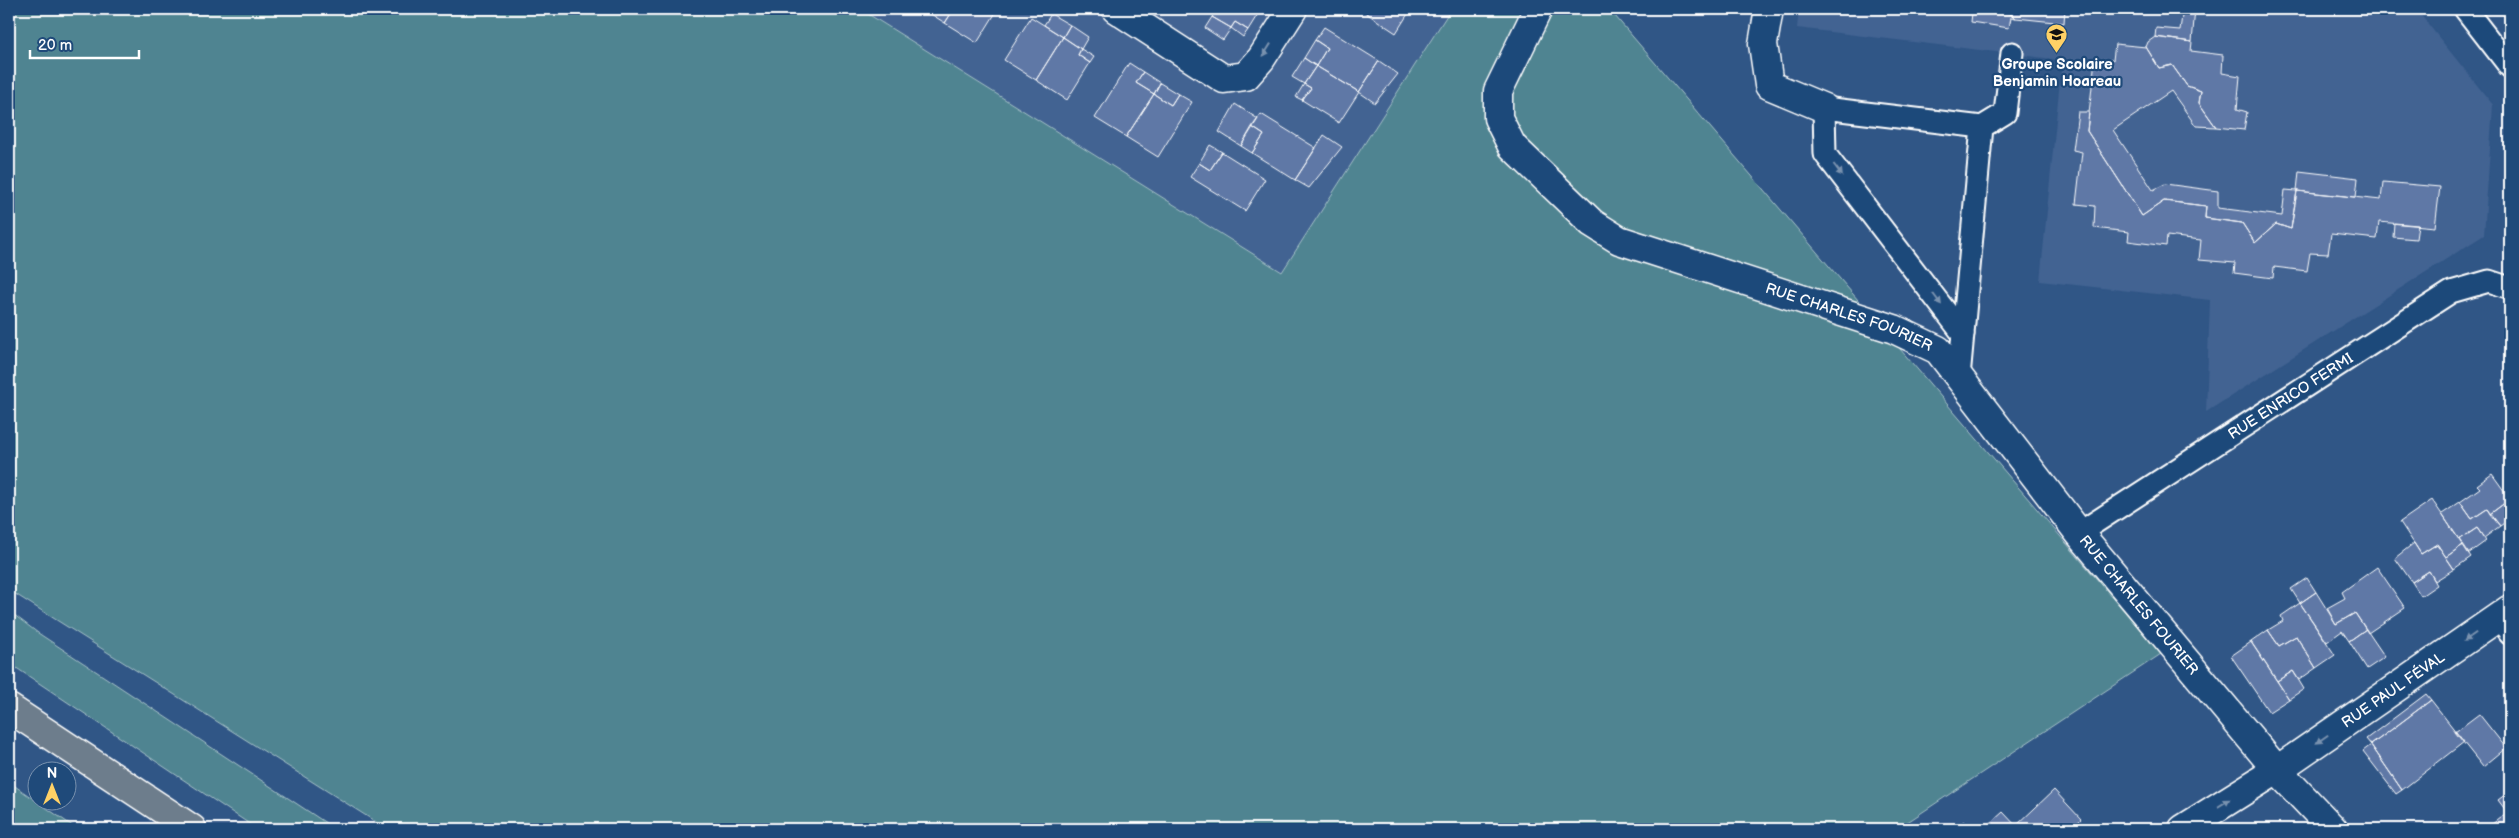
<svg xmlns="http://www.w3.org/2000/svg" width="2519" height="838" viewBox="0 0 2519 838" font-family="'Balsamiq Sans',sans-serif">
<rect width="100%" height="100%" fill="#305686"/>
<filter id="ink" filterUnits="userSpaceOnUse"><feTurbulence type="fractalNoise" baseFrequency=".02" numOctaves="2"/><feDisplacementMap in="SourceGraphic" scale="10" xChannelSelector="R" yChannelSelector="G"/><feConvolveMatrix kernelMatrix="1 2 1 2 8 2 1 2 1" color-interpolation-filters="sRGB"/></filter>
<g filter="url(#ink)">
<path fill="#426392" d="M860,9h591l-169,263z
M1799,9h617l77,96 -9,130 -278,177 4,-112 -170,-19 22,-221 -265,-32z"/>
<path fill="#4f8491" stroke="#a7c2c8" d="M9,9h851l422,263 169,-263h158l552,645 -264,175h-1510l-378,-239z
M9,611l29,22 297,196h-78l-248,-166z
M9,782l68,47h-68z"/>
<path fill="#5f78a6" stroke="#fff" d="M923,9h31l-9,14z
M954,9h44l-21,34 -32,-20z
M1217,9h44l-13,21 -13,-8 -4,6 -19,-11z
M1360,9h51l-15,24z
M1938,9h65l13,9 -5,-1 -2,11 -38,-6 1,-9z
M2003,9h62l-1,14 -48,-5z
M2183,9h12l-3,33 -37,-5 1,-9 24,2z
M1051,14l19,11 -7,12 -19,-12z
M1031,17l32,20 -27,43 -32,-20z
M1212,17l19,11 -8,12 -18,-12z
M1235,22l13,8 -5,7 -12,-9z
M1070,25l18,12 -7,12 -18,-12z
M1324,27l55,34 -20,31 -43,-26 11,-18 -12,-8z
M1063,37l18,12 -3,6 12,8 -23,37 -31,-20z
M2155,37l37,5 -1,9 32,4 -1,18 18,3 -3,33 10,3 -3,18 -28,-3 -17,-24 2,-12 -14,-5 -15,-21 -13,3 -13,-21 2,-5z
M1315,40l12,8 -11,18 -12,-8z
M2115,44l31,3 13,21 13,-3 15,21 14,5 -2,12 17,24 -20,-1 -25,-35 -58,39 40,60 12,-6 53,7v17l64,8 3,-26 12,1 -6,38 -15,-5 -21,19 -13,-20 -37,-5 1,-12 -42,-5 -22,15 -55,-85 8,-71h18z
M1081,49l13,8 -4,6 -12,-8z
M1304,58l12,8 -12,18 -12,-7z
M1379,61l19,13 -23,29 -16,-11z
M1129,63l14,9 -7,11 18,11 -28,43 -31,-19z
M1316,66l43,26 -20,31 -37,-23 9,-12 -7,-4z
M1143,72l17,11 -6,11 -18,-11z
M1160,83l18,11 -7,11 -17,-11z
M1304,84l7,4 -9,12 -6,-3z
M1154,94l17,11 7,-11 14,8 -34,55 -32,-20z
M1235,104l23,15 -17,27 -22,-14z
M2078,112h11l-2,19 55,85 22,-15 42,5 -1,12 37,5 13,20 21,-19 15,5 6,-38 84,9 2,-18 57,5 -5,40 -56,-5 -2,17 -46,-5 -3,20 -18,-1 -3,18 -33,-4 -1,11 -39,-5 1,-10 -36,-3 2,-20 -34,-4 -1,10 -38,-5 1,-9 -35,-4 1,-22 -19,-2 6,-52 -9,-2z
M1261,114l55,34 -21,32 -43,-27 12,-18 -12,-8z
M1252,127l12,8 -12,18 -11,-7z
M1324,135l18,12 -33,41 -14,-8z
M1210,145l12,7 -12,18 -11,-7z
M1222,152l43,27 -20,32 -55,-34 9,-14 11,7z
M2299,171l59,7 -2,19 -59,-6z
M2394,223l24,2 -2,14 -23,-2z
M2492,474l18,25 -20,15 -3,-5 -15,10 -12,-17 20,-14 -3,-3z
M2510,499v20l-10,7 -10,-12z
M2432,500l31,45 -17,12 -9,-13 -16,10 -21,-32z
M2460,502l12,17 15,-10 13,17 -16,12 -7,-10 -18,12 -17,-26z
M2477,528l9,13 -18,13 -9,-14z
M2414,543l7,11 16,-10 17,25 -19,12 -6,-10 -17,11 -17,-24z
M2463,545l8,12 -17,12 -8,-12z
M2377,567l28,41 -37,25 -13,-20 -19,11 -9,-16 18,-10 -3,-6z
M2429,571l8,14 -16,11 -9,-14z
M2307,578l9,14 -16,11 -9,-14z
M2316,592l20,32 19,-11 11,16 -17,12 -7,-10 -15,11 -27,-39z
M2300,603l35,52 -19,13 -20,-32 -17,10 -11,-16 15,-9 -2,-5z
M2366,629l19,28 -18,12 -18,-28z
M2268,630l11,16 17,-10 20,32 -17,12 -6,-9 -16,10 -26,-39z
M2251,642l38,57 -20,13 -38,-56z
M2293,671l11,18 -15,10 -12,-18z
M2426,694l5,6 -60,45 -5,-6z
M2431,700l33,42 -62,48 -31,-45z
M2479,714l27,34 -23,19 -28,-35z
M2371,745l31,45 -6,4 -33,-43z
M2054,790l27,29 -9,10h-53l-3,-3z
M2510,791v19l-3,2 -9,-12z
M2510,810v19h-15l-4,-4z
M2003,812l16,17h-35z
M1964,821l7,8h-16z"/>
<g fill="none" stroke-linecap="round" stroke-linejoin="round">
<defs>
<g id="lane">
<path d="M2465,9l45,58"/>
<path d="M1963,334l-138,-180 -1,-46 158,19"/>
<path d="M1959,377l23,-250 23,-14 7,-60"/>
<path id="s1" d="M2079,533l372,-241 38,-11 21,7"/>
<path d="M2498,617l12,16"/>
</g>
<g id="street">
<path d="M1116,9l108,70 22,-3 15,-17 32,-50"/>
<path id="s2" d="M1538,9l-40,82v27l14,28 80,77 27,17 275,89 44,21 141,183 198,237 56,59"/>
<path d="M1769,9l-6,35 6,41 55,23"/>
<path id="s3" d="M2183,829l94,-59 233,-161"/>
</g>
<path id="primary" d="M9,708l183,121"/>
</defs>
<use href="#lane" stroke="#fff" stroke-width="25"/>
<use href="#street" stroke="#fff" stroke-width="31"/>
<use href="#primary" stroke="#fff" stroke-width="31"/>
<use href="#lane" stroke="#1f4a7a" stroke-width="21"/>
<use href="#street" stroke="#1f4a7a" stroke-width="28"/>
<use href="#primary" stroke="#6d7d8c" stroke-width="28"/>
</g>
<defs><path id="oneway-solid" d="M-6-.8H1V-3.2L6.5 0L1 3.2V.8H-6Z" transform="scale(1.25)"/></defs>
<g fill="#7992af">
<use href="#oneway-solid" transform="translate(1267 50) rotate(122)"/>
<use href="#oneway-solid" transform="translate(1838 170) rotate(53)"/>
<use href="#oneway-solid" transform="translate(1937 299) rotate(53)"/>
<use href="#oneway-solid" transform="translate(2470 637) rotate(145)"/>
<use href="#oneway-solid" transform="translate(2322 739) rotate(145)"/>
<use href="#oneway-solid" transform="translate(2224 803) rotate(-32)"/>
</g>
</g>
<defs>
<symbol id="school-pin" viewBox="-11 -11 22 30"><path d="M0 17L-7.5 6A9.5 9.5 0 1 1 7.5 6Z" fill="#ffd166" stroke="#1f4a7a"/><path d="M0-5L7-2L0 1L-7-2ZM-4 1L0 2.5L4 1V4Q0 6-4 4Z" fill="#111"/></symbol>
</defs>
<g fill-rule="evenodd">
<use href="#school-pin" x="2044" y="22" width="25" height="34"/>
</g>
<g text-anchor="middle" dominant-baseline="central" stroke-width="4.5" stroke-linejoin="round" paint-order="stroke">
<g font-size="15" font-weight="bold" fill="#fff" stroke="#1f4a7a">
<text x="2057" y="64">Groupe Scolaire<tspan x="2057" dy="17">Benjamin Hoareau</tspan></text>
</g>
<g font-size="15" fill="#fff" stroke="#1f4a7a">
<text stroke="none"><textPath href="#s2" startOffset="535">RUE CHARLES FOURIER</textPath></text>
<text stroke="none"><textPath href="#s1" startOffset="252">RUE ENRICO FERMI</textPath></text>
<text stroke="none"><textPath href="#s2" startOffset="955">RUE CHARLES FOURIER</textPath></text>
<text stroke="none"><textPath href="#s3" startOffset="252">RUE PAUL FÉVAL</textPath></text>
</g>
</g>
<rect width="2519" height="838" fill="none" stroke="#1f4a7a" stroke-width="30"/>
<rect x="15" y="15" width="2489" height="808" fill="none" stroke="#fff" stroke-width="2" filter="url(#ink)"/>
<g transform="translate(52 786)"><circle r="24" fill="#1f4a7a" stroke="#7992af"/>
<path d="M0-4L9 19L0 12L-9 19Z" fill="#ffd166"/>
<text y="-8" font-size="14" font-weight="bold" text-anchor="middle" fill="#ffffff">N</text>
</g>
<path d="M30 50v8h109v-8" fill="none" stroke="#ffffff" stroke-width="2.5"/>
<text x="38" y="50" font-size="15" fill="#ffffff" stroke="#1f4a7a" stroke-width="4" paint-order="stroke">20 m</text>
</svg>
